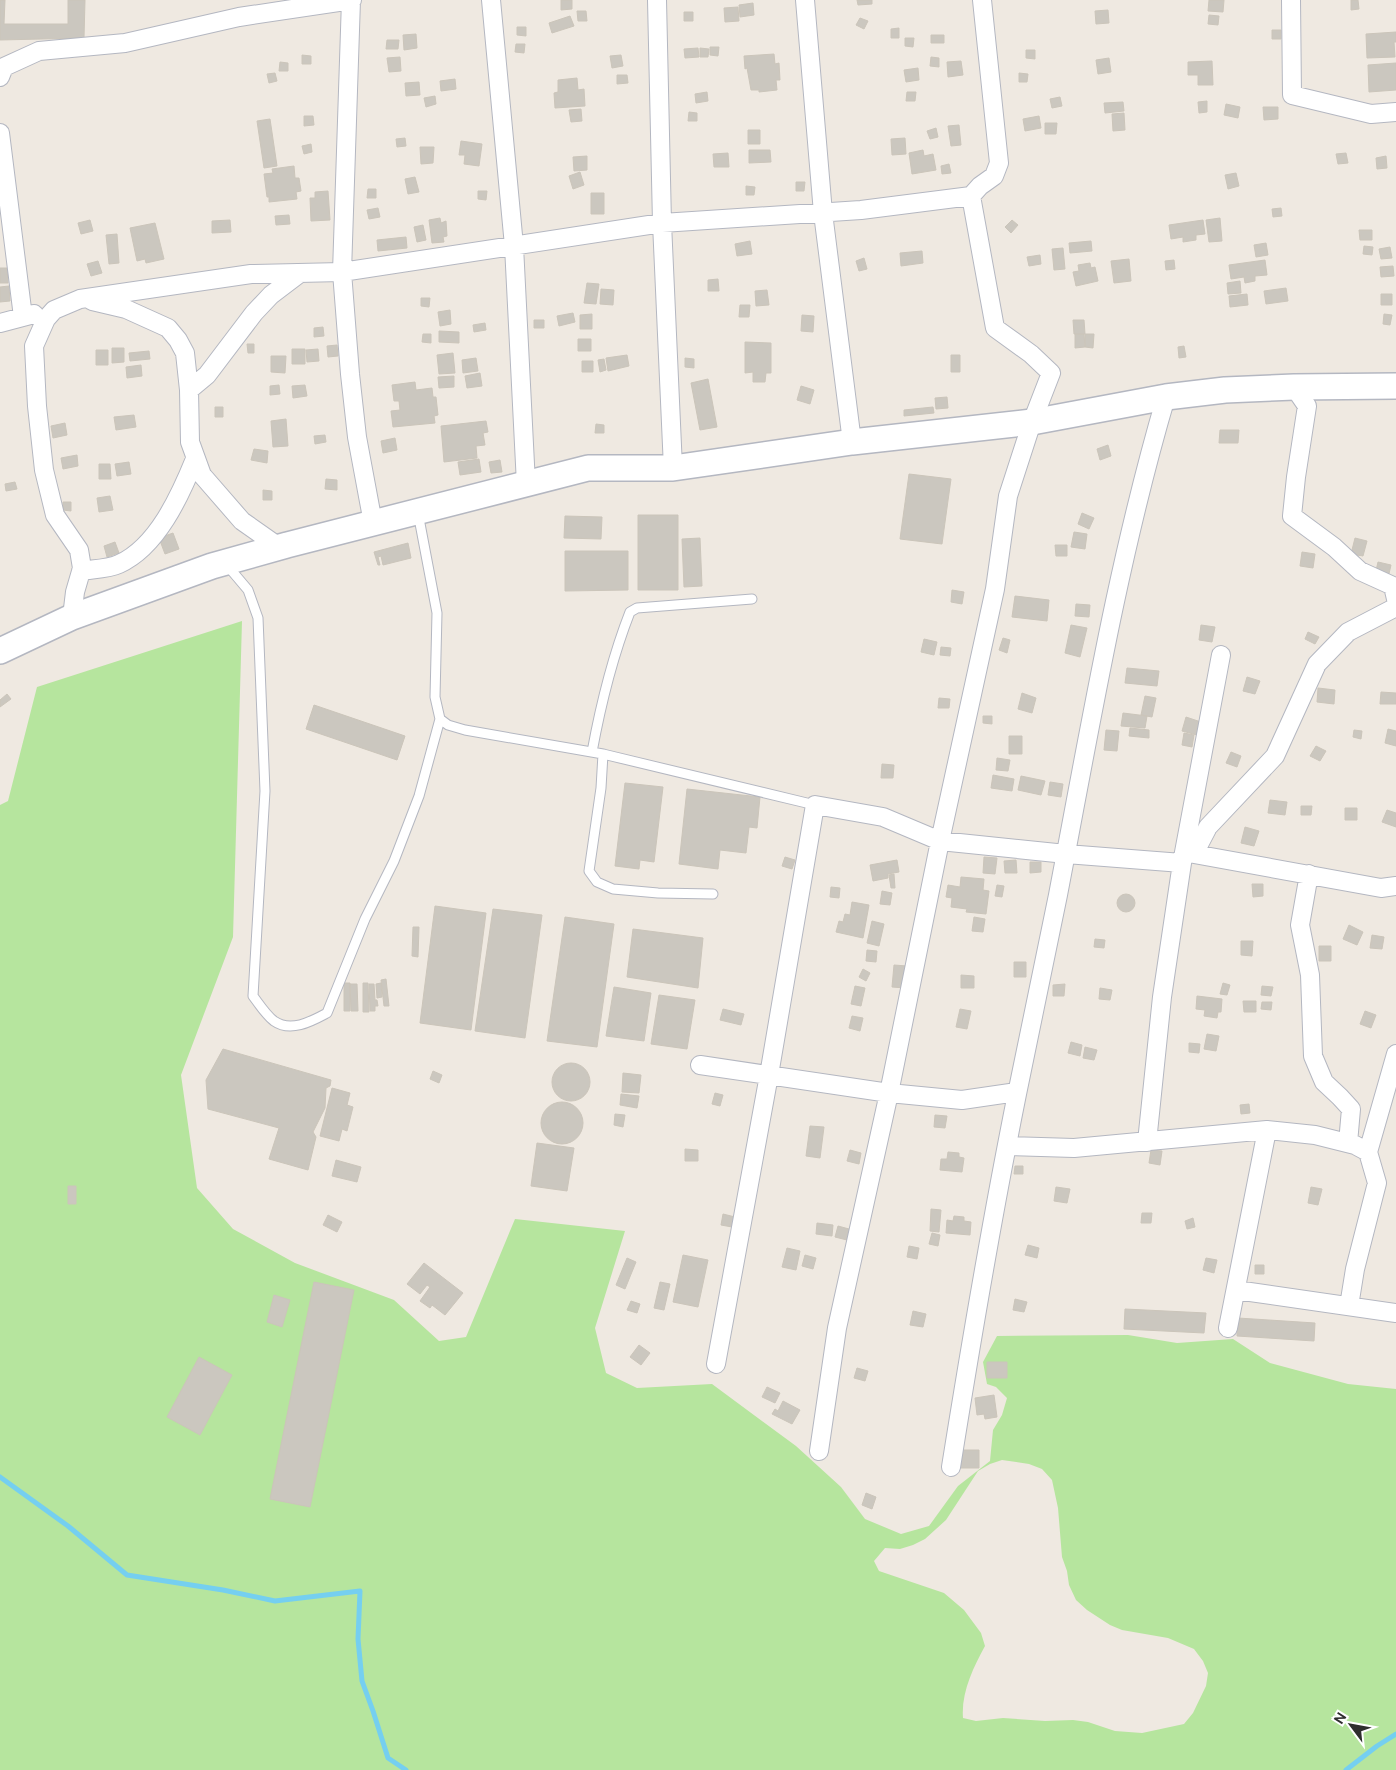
<svg xmlns="http://www.w3.org/2000/svg" width="1396" height="1770" viewBox="0 0 1396 1770" font-family="'DM Sans',sans-serif">
<rect width="100%" height="100%" fill="#efe9e1"/>
<path fill="#b6e59e" fill-rule="evenodd" d="M242,621l-9,316 -52,138 16,113 36,41 62,34 99,37 45,41 27,-4 49,-118 110,12 -30,97 11,45 31,15 75,-4 84,62 45,41 24,32 36,15 28,-8 29,-40 32,-25 3,-31 9,-15 5,-17 -11,-11 -9,-3 -4,-22 14,-26 131,-1 49,8 56,-4 37,24 78,21 48,5v381h-1396v-965l8,-4 29,-114zM1002,1460l27,4 13,5 10,11 6,28 4,49 5,14 2,14 7,15 11,10 23,15 12,5 46,8 26,11 9,12 5,12 -2,13 -13,27 -9,11 -42,9 -27,-2 -27,-9 -15,-2 -28,1 -42,-3 -27,3 -13,-3c-2,-25 10,-50 22,-72l-4,-13 -17,-23 -20,-17 -65,-22 -5,-10 11,-13 15,1 13,-4 12,-6 21,-19 32,-49 12,-7z"/>
<g fill="none" stroke-linecap="round" stroke-linejoin="round">
<path stroke="#75cff0" stroke-width="5" d="M0,1477l68,49 59,49 96,15 52,11 85,-10 -2,48 4,42 11,30 15,47 18,12
M1346,1770l31,-24 19,-12"/>
</g>
<path fill="#cbc7bf" stroke="#cbc5ba" d="M0,0h5l-1,24h64v-24h17l-1,38 -84,2z
M561,0h11v9l-11,1z
M857,0h15v4l-14,1z
M1209,0h15l-1,12 -15,-1z
M1351,0h7l1,9 -8,1z
M753,3l1,12 -14,2 -1,-12z
M738,7l1,14 -14,1 -1,-14z
M1108,10l1,13 -13,1 -1,-13z
M577,11h9l1,10h-9z
M684,12h9v9h-9z
M1209,15l10,1 -1,9 -10,-1z
M570,16l4,10 -22,7 -3,-10z
M860,18l8,3 -4,8 -8,-4z
M517,27h9v9l-9,-1z
M899,28v10h-8v-9z
M1272,30h9v9h-9z
M1396,32v10h-2l1,15 -28,1 -1,-24z
M416,34l1,14 -13,2 -1,-15z
M931,35h13v8h-13z
M905,38h9l-1,9 -8,-1z
M387,40h12l-1,9h-12z
M516,44h9l-1,9 -9,-1z
M710,47h9l-1,9 -8,-1z
M698,48l1,9 -14,1 -1,-9z
M700,48l9,1 -1,8h-8z
M1026,50h9v9l-9,-1z
M774,54l1,10 4,-1 1,17h-4l1,10 -18,2v-2h-8l-4,-22 -2,1 -1,-13z
M302,55l9,1v8h-9z
M621,55l2,11 -11,2 -2,-12z
M400,57l1,14 -12,1 -2,-14z
M931,57l8,1v9l-9,-1z
M1109,58l2,14 -13,2 -2,-14z
M961,61l2,14 -15,2 -1,-15z
M1212,61l1,24h-15v-10h-10v-13z
M280,62l8,1v8h-9z
M1396,63v27l-27,2 -1,-27z
M918,68l1,12 -13,2 -2,-12z
M275,73l2,8 -8,2 -2,-9z
M1019,73l9,1 -1,8h-8z
M617,75h10l1,8 -11,1z
M577,78l1,12 6,-1 1,17 -30,2 -1,-15 4,-1v-12z
M455,79l1,10 -15,2 -1,-10z
M419,82l1,13 -14,1 -1,-13z
M707,92l1,9 -12,2 -1,-9z
M907,92h9l-1,9h-9z
M435,96l1,8 -10,3 -2,-9z
M1060,97l2,9 -10,2 -2,-9z
M1207,101v11l-8,1 -1,-11z
M1123,102l1,9 -19,2 -1,-10z
M1226,104l14,3 -2,11 -14,-3z
M1263,107h15v12l-14,1z
M581,109l1,12 -11,1 -2,-12z
M689,112l8,1v8h-9z
M1124,113l1,17 -12,1 -1,-17z
M304,116h9l1,9 -10,1z
M1039,116l2,12 -16,3 -2,-12z
M270,119l7,47 -13,2 -7,-47z
M1045,123h12l-1,11h-11z
M959,125l2,20 -10,1 -3,-20z
M936,128l2,9 -8,2 -3,-8z
M748,130h12v14h-12z
M405,138l1,8 -9,1 -1,-8z
M905,138l1,16 -14,1 -1,-16z
M461,141l21,3 -3,22 -15,-2 1,-9h-6z
M311,144l1,8 -8,2 -2,-8z
M420,147h14l-1,16 -12,1z
M749,150h21l1,12 -22,1z
M923,150l1,6 9,-2 3,16 -24,4 -3,-21z
M728,153l1,14h-15l-1,-13z
M1346,153l2,10 -10,1 -2,-10z
M587,156v14l-13,1 -1,-14z
M1386,156l1,12 -10,1 -1,-11z
M949,164l2,9 -9,1 -1,-8z
M294,166l1,12h4l2,13 -5,1 1,7 -28,3v-5h-2l-3,-23 9,-1 -1,-4z
M580,172l4,13 -11,4 -4,-13z
M1236,173l3,13 -11,3 -3,-14z
M415,177l4,15 -11,2 -3,-15z
M796,182h9l-1,9h-8z
M746,186l9,1 -1,8h-8z
M368,189h8v9h-9z
M328,191l2,29 -19,1 -1,-23h5v-6z
M478,191h9l-1,9 -8,-1z
M591,193h13v21h-13z
M378,208l2,9 -11,2 -2,-9z
M1281,208l1,8 -9,1 -1,-8z
M289,215l1,9 -14,1 -1,-9z
M440,218l1,5 5,-2 1,15 -4,1 1,5 -12,1 -3,-23z
M1220,218l2,23 -13,1 -3,-22z
M90,220l3,11 -12,3 -3,-11z
M230,220l1,12 -19,1v-12z
M1012,220l6,5 -7,8 -6,-6z
M1203,220l2,14 -9,1v5l-13,2v-5l-12,2 -2,-14z
M155,223l9,36 -18,4 -1,-4 -8,2 -7,-33z
M423,225l3,15 -9,2 -3,-15z
M1359,230h13v10h-12z
M117,234l2,29 -10,1 -3,-29z
M406,237l1,11 -29,3 -1,-11z
M750,241l2,13 -15,2 -2,-12z
M1091,241l1,10 -22,2 -1,-10z
M1266,243l2,12 -12,2 -2,-12z
M1364,246l9,1 -1,8 -9,-1z
M1390,247l2,11 -11,1 -2,-10z
M1063,248l2,21 -11,1 -2,-21z
M922,251l1,12 -22,3 -1,-13z
M1040,255l1,9 -12,2 -2,-9z
M864,258l3,11 -8,2 -3,-10z
M1129,259l2,22 -17,2 -3,-22z
M1174,260l1,9 -9,1 -1,-9z
M1265,260l2,15 -12,1v5l-10,2 -1,-6 -13,2 -2,-14z
M98,261l4,12 -11,3 -4,-12z
M1090,263l1,5 4,-1 3,14 -22,5 -3,-14 6,-1 -1,-6z
M1393,266l1,10 -13,1 -1,-10z
M0,268h7l1,15h-8z
M718,279l1,12h-11v-11z
M1240,281l1,12 -13,1 -1,-11z
M587,283l12,1 -3,20 -12,-1z
M9,286l1,15 -10,1v-15z
M1286,288l2,13 -22,3 -2,-13z
M601,289l13,1 -1,15 -13,-1z
M767,290l2,15 -13,1 -1,-15z
M1247,294l1,11 -18,2 -1,-11z
M1381,294h11v11h-11z
M421,298h9l-1,9 -8,-1z
M740,305h10l-1,12h-10z
M450,310l1,14 -11,2 -2,-14z
M573,313l2,9 -16,4 -2,-10z
M592,314v15h-12v-14z
M1384,314l8,1 -2,10 -7,-1z
M802,315l12,1 -1,16 -12,-1z
M534,320h10v8h-10z
M1073,320h11l1,14h-11z
M485,323l1,7 -12,2 -1,-7z
M323,327l1,9 -10,1v-9z
M439,331l20,1v11l-20,-1z
M423,334h8v9l-9,-1z
M1075,334h9l1,13 -10,1z
M1085,334h9l-1,14 -8,-1z
M578,339h13v12h-13z
M745,342l26,1v30h-5l-1,9h-12v-10l-8,1z
M247,344h7v9h-6z
M337,345l1,11 -10,1 -1,-11z
M1184,346l2,11 -7,1 -1,-11z
M112,348h12v14l-12,1z
M292,349h13v15h-13z
M318,349l1,12 -12,1 -1,-12z
M96,350h12v15h-12z
M149,351l1,8 -20,2 -1,-8z
M453,353l2,20 -16,1 -2,-19z
M627,355l2,11 -21,5 -2,-13z
M951,355h9v17h-9z
M271,356h15l-1,17 -14,-1z
M476,358l2,13 -15,2 -1,-13z
M685,358l9,1v9l-9,-1z
M604,359l2,11 -6,2 -2,-12z
M582,361h11v11h-11z
M141,365l1,11 -15,2 -1,-11z
M480,373l2,13 -15,2 -2,-12z
M454,376v11l-15,1 -1,-11z
M708,379l9,48 -17,3 -9,-47z
M415,382l1,8 16,-2 1,9h3l2,18 -4,1 1,7 -42,4 -2,-16 9,-1 -1,-9h-5l-2,-16z
M279,385l1,9 -10,1v-9z
M305,385l2,11 -14,2 -1,-12z
M801,386l13,4 -4,14 -13,-4z
M947,397l1,11 -12,1 -1,-11z
M215,407h8v10h-8z
M933,407l1,6 -30,3v-6z
M134,415l2,12 -20,3 -2,-13z
M286,419l2,27 -15,1 -2,-26z
M486,421l2,11 -5,1 2,12 -9,1 1,12 -33,4 -3,-36z
M65,423l2,12 -14,3 -2,-12z
M596,424l8,1v8h-9z
M1220,430h19l-1,13h-19z
M325,435l1,7 -11,2 -1,-8z
M395,438l2,12 -14,3 -2,-12z
M1108,445l3,11 -11,4 -3,-11z
M254,449l14,2 -1,12 -16,-3z
M77,455l1,11 -15,3 -2,-11z
M479,459l2,13 -21,3 -2,-13z
M500,460l2,12 -11,1 -2,-11z
M129,462l2,12 -14,2 -2,-12z
M99,464h11l1,15h-12z
M909,474l42,5 -9,65 -42,-5z
M326,479l11,1v10l-12,-1z
M15,482l2,7 -11,2 -1,-7z
M263,490l9,1v9h-9z
M110,496l3,14 -14,2 -2,-14z
M63,502h8v9l-8,-1z
M1082,513l12,5 -5,11 -11,-5z
M638,515h40v75h-40z
M565,516l37,1 -1,22 -37,-1z
M1074,532l13,2 -2,15 -14,-2z
M173,533l6,16 -14,5 -6,-16z
M700,538l2,48 -18,1 -2,-48z
M1355,538l12,3 -4,15 -12,-2z
M115,542l4,11 -12,4 -3,-11z
M408,543l3,15 -28,7 -2,-9 -3,1 2,8h-2l-4,-13z
M1055,545h12v11h-11z
M565,551h63v39l-63,1z
M1302,552l13,2 -2,14 -13,-2z
M1378,562l13,3 -3,13 -13,-3z
M952,590l12,2 -2,12 -11,-2z
M1015,596l34,4 -2,21 -35,-4z
M1076,604l14,1 -1,12 -14,-1z
M1071,625l16,3 -7,29 -15,-4z
M1201,625l14,2 -3,15 -13,-2z
M1308,632l11,5 -4,7 -10,-5z
M1003,638l7,2 -3,13 -8,-3z
M924,639l13,3 -3,13 -13,-3z
M941,647l10,1 -1,8 -10,-1z
M1127,668l32,3 -2,15 -32,-3z
M1247,677l13,4 -5,13 -12,-3z
M1318,688l17,2 -1,14 -17,-2z
M1381,692l15,1v11h-16z
M1022,693l14,5 -4,15 -14,-4z
M7,694l4,5 -11,8v-7z
M1145,696l11,2 -4,19 -11,-2z
M939,698l11,1 -1,9h-11z
M314,705l91,31 -8,24 -91,-31z
M1123,713l24,3 -2,12 -24,-2z
M983,716h9v8l-9,-1z
M1186,717l15,5 -4,13 -15,-4z
M1130,728l19,2v8l-20,-2z
M1388,729l8,2v15l-11,-3z
M1106,730l13,1 -2,20 -13,-1z
M1354,730l8,1 -1,8 -8,-2z
M1184,733l10,2 -2,12 -10,-2z
M1009,736h13v18h-13z
M1316,746l10,5 -6,10 -10,-5z
M1231,752l10,4 -4,11 -11,-4z
M997,758l13,2 -2,11 -12,-1z
M882,764l12,1 -1,13h-12z
M993,775l21,4 -2,12 -21,-3z
M1021,776l24,5 -4,14 -23,-5z
M1050,782l13,2 -2,13 -13,-2z
M625,783l38,4 -9,75 -14,-2 -1,9 -24,-3z
M687,789l73,8 -3,31 -8,-1 -3,26 -26,-3 -2,19 -39,-5z
M1270,800l17,2 -2,13 -17,-2z
M1301,806h11l-1,9h-10z
M1345,808h12v12h-12z
M1387,810l9,3v14l-14,-5z
M1245,827l14,4 -5,15 -13,-3z
M785,857l10,3 -3,9 -10,-3z
M984,857l13,1 -2,16 -12,-1z
M897,860l2,12 -11,2v4l-15,3 -3,-16z
M1016,860l1,13h-12l-1,-12z
M1030,862h11v10l-11,1z
M894,874l1,14h-4l-2,-13z
M961,877l23,2 -1,11 6,1 -3,23 -20,-2 1,-3 -16,-2 1,-9 -6,-1 2,-12 12,2z
M1252,884h11v12l-10,1z
M997,885l7,1 -2,11 -7,-1z
M831,887l9,1 -1,10 -9,-1z
M882,891l10,2 -2,12 -10,-1z
M1117 903a9 9 0 1 1 18 0a9 9 0 1 1-18 0Z
M852,902l17,3 -6,33 -27,-6 3,-11 4,1 2,-8 5,1z
M435,906l51,7 -15,117 -51,-7z
M493,909l49,6 -17,123 -50,-7z
M565,917l49,7 -17,123 -50,-6z
M974,917l11,2 -2,13 -11,-1z
M872,921l12,3 -5,22 -12,-3z
M1349,925l14,7 -6,13 -14,-6z
M413,927h6l-1,30 -6,-1z
M633,929l70,9 -5,50 -71,-11z
M1372,935l12,2 -2,12 -12,-1z
M1095,939l10,1 -1,8 -10,-1z
M1241,941h12l-1,15 -11,-1z
M1319,946h12v15h-12z
M867,950l10,1 -1,11 -10,-1z
M1014,962h12v15h-12z
M894,965l13,1 -2,22 -13,-1z
M863,969l7,4 -4,8 -7,-4z
M961,975l13,1v12h-13z
M386,979l3,27h-5l-3,-26z
M344,983h6v28h-6z
M363,983h5l1,29h-6z
M381,983l1,14 -5,1 -1,-14z
M1223,983l7,2 -3,10 -7,-1z
M350,984h7l1,27h-7z
M369,984h5l1,16h2l1,6h-3v5h-5z
M1065,984l-1,12h-11v-11z
M855,986l10,2 -4,18 -10,-2z
M1262,986l11,1 -2,9 -10,-1z
M614,987l37,6 -7,48 -38,-5z
M1100,988l12,2 -2,10 -11,-1z
M659,995l36,5 -8,49 -36,-5z
M1197,996l25,3 -1,13h-3l-1,6 -13,-2 1,-6 -9,-1z
M1243,1001h13v11h-12z
M1262,1002h10l-1,8 -10,-1z
M723,1009l21,5 -3,11 -21,-5z
M960,1009l11,2 -4,18 -11,-2z
M1365,1011l11,4 -5,13 -11,-4z
M852,1016l11,2 -3,13 -11,-3z
M1207,1034l12,2 -3,15 -12,-2z
M1071,1042l11,3 -2,11 -12,-3z
M1189,1043l11,1 -1,9 -10,-1z
M1085,1047l12,3 -3,10 -11,-2z
M223,1049l108,31 -1,6 -4,2 -1,20 -12,24 3,5 -8,33 -39,-11 10,-31 -71,-19 -2,-29z
M552 1082a19 19 0 1 1 38 0a19 19 0 1 1-38 0Z
M433,1071l9,4 -3,8 -9,-4z
M623,1073l18,2 -2,18 -17,-1z
M332,1088l18,5 -3,12 6,2 -6,24 -5,-2 -3,12 -19,-5z
M715,1093l8,2 -3,11 -8,-2z
M621,1094l18,2 -2,12 -17,-3z
M541 1123a21 21 0 1 1 42 0a21 21 0 1 1-42 0Z
M1249,1104l1,9 -9,1 -1,-9z
M615,1114l10,1 -2,12 -9,-2z
M935,1115l12,1 -2,12 -11,-1z
M810,1126l14,1 -4,31 -14,-2z
M537,1143l37,5 -7,43 -36,-5z
M685,1149l13,1v11h-13z
M850,1150l11,3 -2,11 -12,-3z
M1151,1150l11,1 -2,14 -11,-2z
M948,1152l11,1v4l5,1 -2,14 -22,-2 1,-11h6z
M336,1160l25,7 -4,15 -25,-6z
M1015,1166h8v8h-9z
M68,1186h8v18h-8z
M1056,1187l14,2 -3,14 -13,-2z
M1311,1187l11,2 -4,16 -10,-2z
M931,1209l10,1 -2,22 -9,-1z
M1142,1213h10l-1,10h-10z
M723,1214l12,3 -3,10 -11,-2z
M328,1215l14,7 -5,10 -14,-7z
M954,1216l10,1v4l7,1 -1,13 -24,-2 1,-13 6,1z
M1193,1218l2,9 -8,2 -2,-8z
M817,1223l16,2 -1,11 -16,-2z
M838,1226l11,3 -2,11 -12,-3z
M932,1233l8,2 -2,11 -9,-2z
M1028,1245l11,3 -2,10 -12,-3z
M909,1246l10,2 -2,11 -10,-2z
M787,1248l13,3 -4,19 -14,-3z
M683,1255l25,5 -10,47 -25,-5z
M805,1255l11,3 -3,11 -11,-3z
M627,1258l9,4 -11,27 -9,-4z
M1206,1258l11,2 -3,13 -11,-3z
M424,1263l39,30 -18,22 -13,-10 -2,3 -10,-7 10,-14 -3,-2 -7,9 -13,-10z
M1255,1265h9v9h-9z
M314,1282l40,8 -44,217 -40,-8z
M660,1282l10,2 -6,26 -10,-2z
M274,1295l16,5 -8,27 -15,-5z
M1015,1299l12,3 -3,10 -11,-2z
M631,1301l9,3 -3,9 -10,-3z
M1125,1309l81,4 -2,20 -80,-4z
M913,1311l13,3 -3,13 -13,-2z
M1238,1318l77,5 -1,18 -77,-5z
M639,1345l11,8 -9,12 -11,-8z
M199,1357l33,18 -32,60 -33,-18z
M987,1362h20v16h-20z
M857,1368l11,3 -3,10 -11,-3z
M767,1387l13,6 -5,10 -13,-6z
M994,1395l3,22 -12,2 -1,-5 -7,1 -2,-17z
M783,1401l17,9 -8,14 -20,-10 3,-5 3,2z
M960,1450h19v18h-19z
M866,1493l10,4 -4,12 -10,-4z"/>
<g fill="none" stroke-linecap="round" stroke-linejoin="round">
<defs>
<path id="lane" d="M418,513l19,100 -2,84 5,22 8,6 17,5 138,24 -2,34 -12,83 8,11 16,7 45,4 55,1
M226,564l22,26 10,28 7,173 -12,205c6,8 13,19 21,25 17,12 38,0 53,-8l38,-94 29,-58 25,-65 21,-77
M592,752c9,-49 20,-94 38,-140l7,-4 115,-9
M603,754l212,51"/>
<path id="street" d="M351,0l-9,272 8,102 7,63 16,86
M491,0l23,246 12,238
M657,0l5,223 11,245
M805,0l18,213 29,229
M1291,0l1,95 79,19 25,-2
M0,77l4,-10 35,-16 86,-8 114,-26 113,-17
M0,133l23,184
M92,301l34,8 42,19 10,12 7,13 4,37 1,52 12,33 40,46 37,26
M0,323l34,-9
M1294,387l13,19 -11,71 -4,39 42,31 26,24 33,15 3,13
M189,390l18,-15 47,-62 17,-18 29,-22
M81,571c12,-2 27,-2 38,-7 38,-17 61,-68 76,-105
M1396,607l-48,25 -31,32 -42,92 -67,71 -14,27 187,34 15,-2
M72,617l3,-25 7,-24 -3,-18 -24,-35 -11,-45 -7,-64 -3,-60 12,-27 8,-9 26,-11 171,-25 91,-2 320,-49 199,-13 110,-14 9,-10 14,-10 5,-13 -17,-163
M1309,874l-9,51 10,50 3,81 11,26 16,15 11,12 -3,34
M700,1065l189,28 73,7 55,-8
M1147,1142l15,-145 20,-134 39,-208
M1007,1146l67,2 193,-18 48,5 40,10 13,7 9,31 -22,86 -6,37
M1368,1152l28,-98
M1236,1290l160,23
M1228,1328l39,-198
M716,1364l53,-289 46,-270 68,12 57,24 126,13 116,9
M819,1451l18,-123 52,-235 51,-252 55,-252 13,-93 24,-74 19,-49 -20,-19 -36,-26 -24,-132
M951,1467c20,-125 41,-249 66,-373 13,-66 28,-133 41,-199 32,-167 60,-335 108,-498"/>
<path id="secondary" d="M0,651l72,-34 140,-51 75,-21 301,-77h85l179,-26 180,-20 134,-25 59,-7 69,-3 102,-1"/>
</defs>
<use href="#lane" stroke="#b4b7c1" stroke-width="11"/>
<use href="#street" stroke="#b4b7c1" stroke-width="20"/>
<use href="#secondary" stroke="#b4b7c1" stroke-width="28"/>
<use href="#lane" stroke="#fff" stroke-width="9"/>
<use href="#street" stroke="#fff" stroke-width="18"/>
<use href="#secondary" stroke="#fff" stroke-width="25"/>
</g>
<g transform="translate(1351 1725) rotate(302)" stroke="#ffffff" stroke-width="4" paint-order="stroke">
<path d="M0-4L9 19L0 12L-9 19Z" fill="#2e2e2e"/>
<text y="-8" font-size="14" font-weight="bold" text-anchor="middle" fill="#2e2e2e">N</text>
</g>
</svg>
